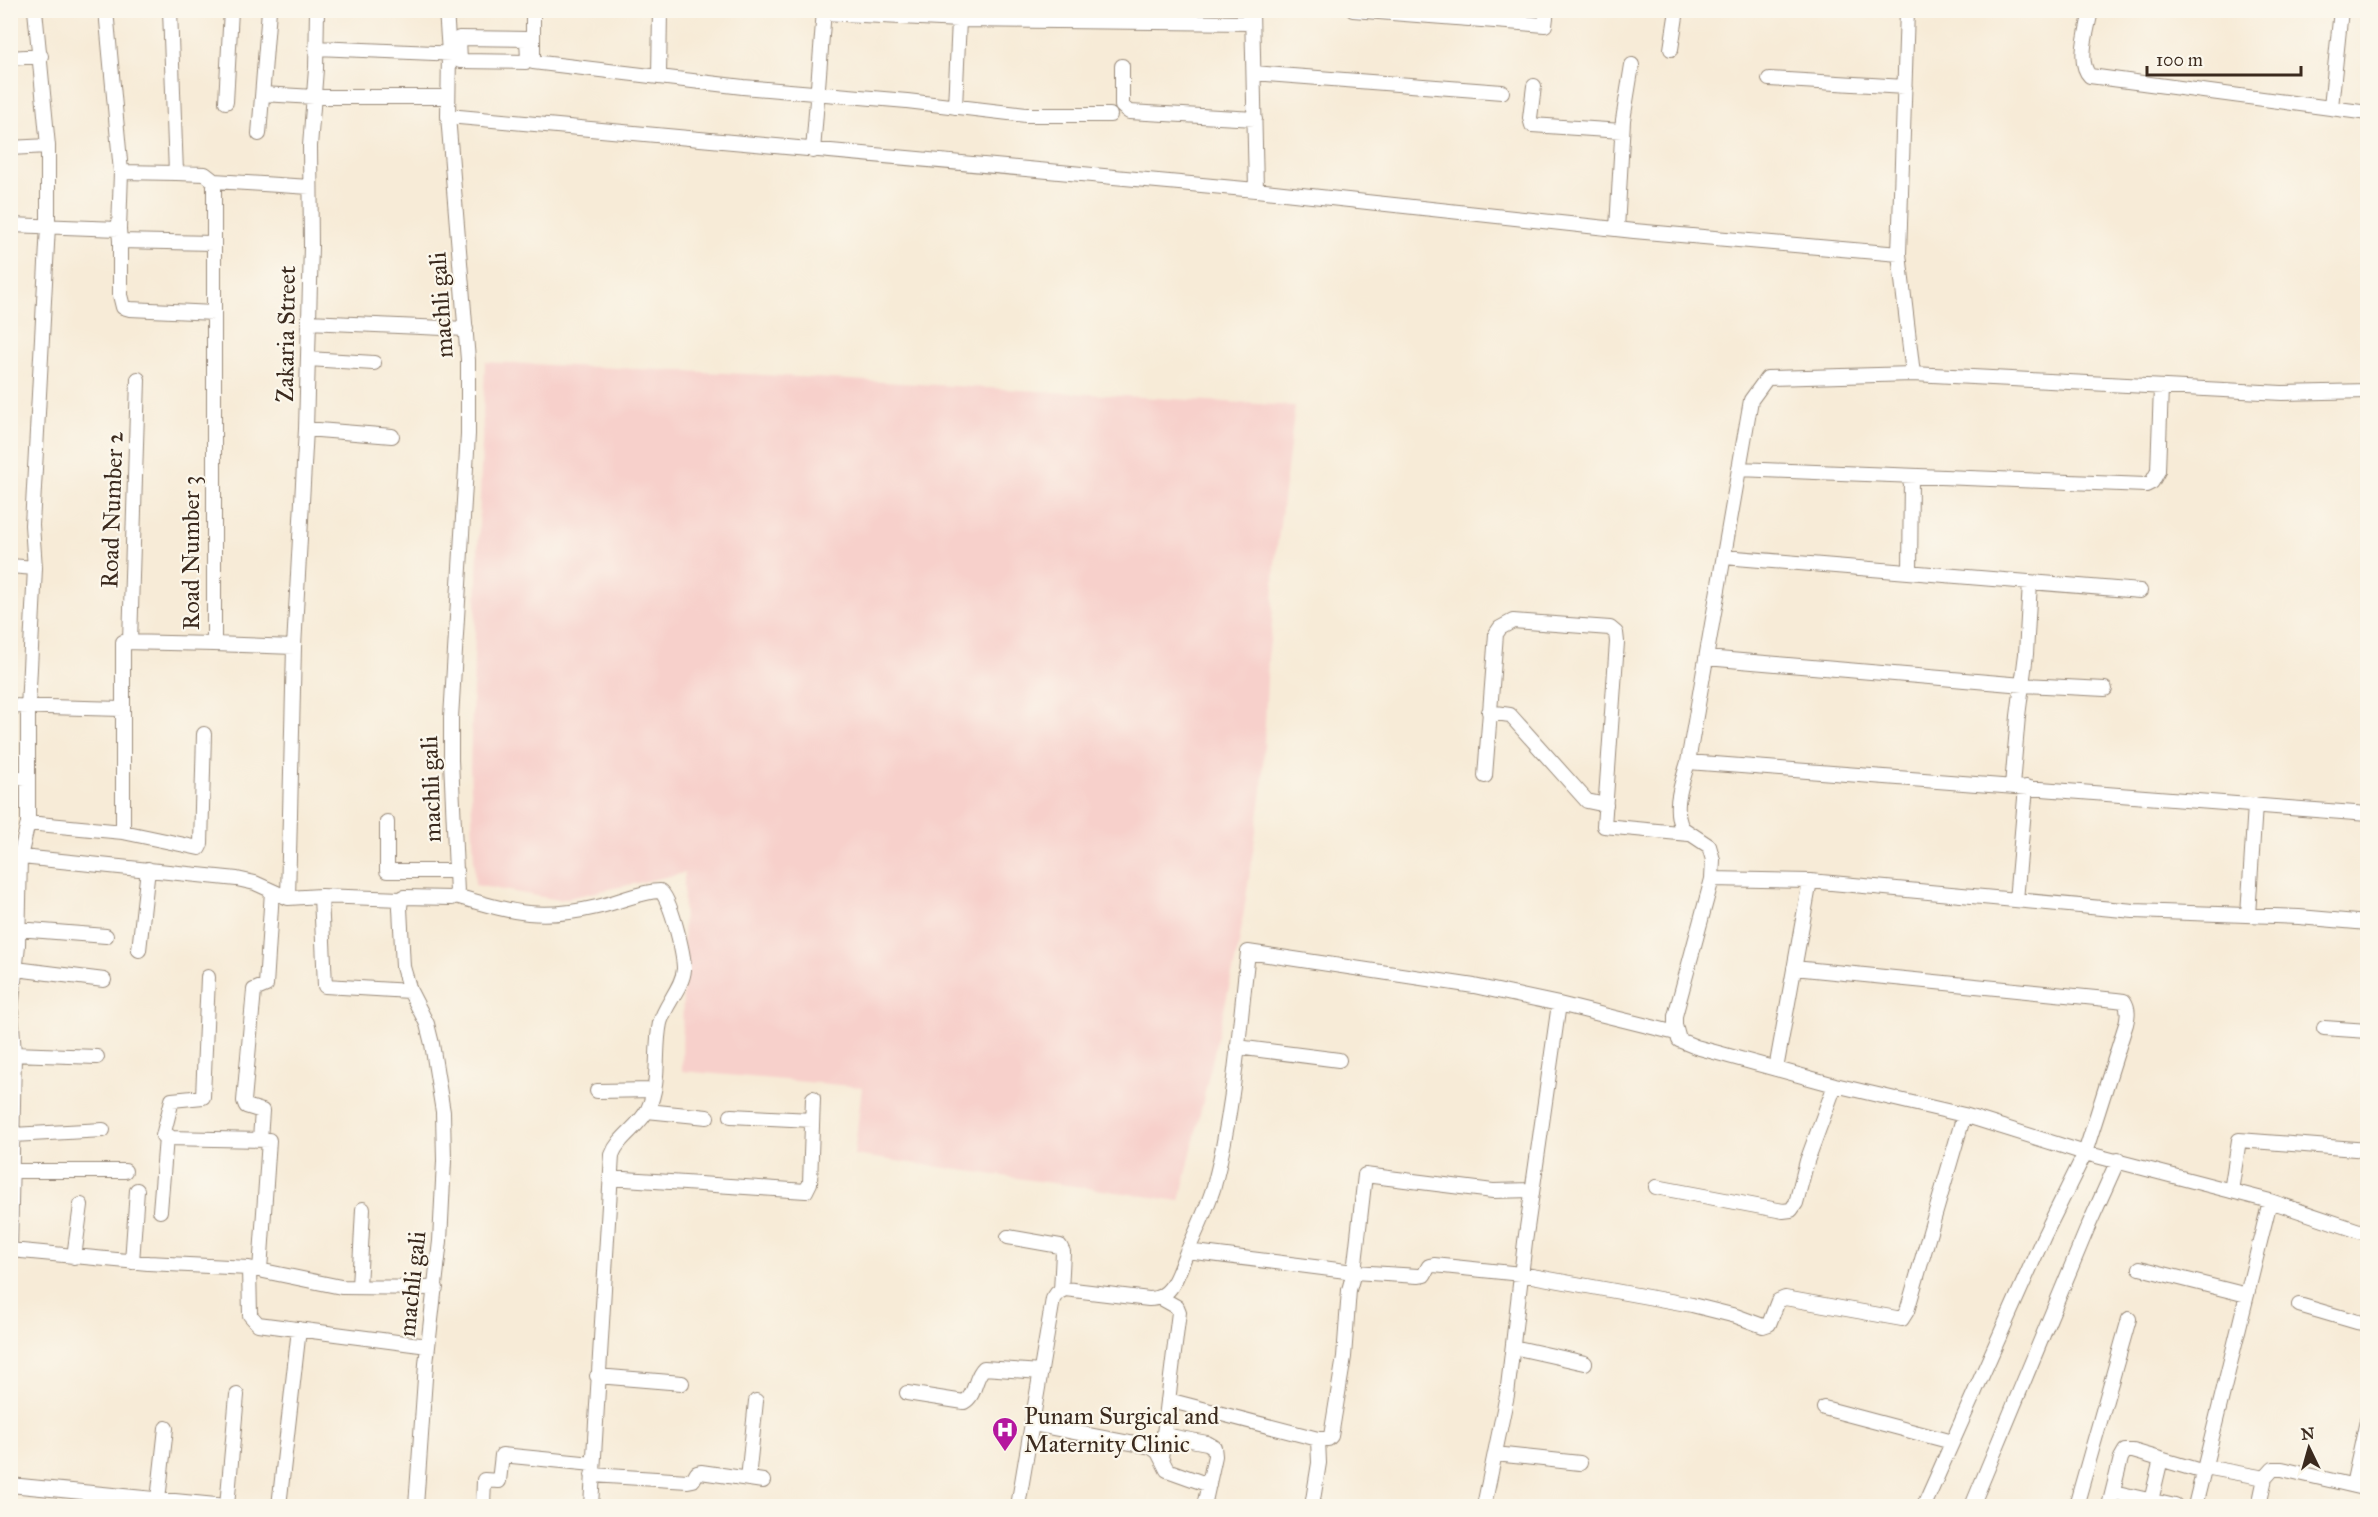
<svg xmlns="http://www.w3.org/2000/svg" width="2378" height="1517" viewBox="0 0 2378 1517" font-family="'IM FELL Great Primer',serif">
<rect width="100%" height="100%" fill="#fbf7ec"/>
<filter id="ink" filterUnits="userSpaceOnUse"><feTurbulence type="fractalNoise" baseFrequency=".0167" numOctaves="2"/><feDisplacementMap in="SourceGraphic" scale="12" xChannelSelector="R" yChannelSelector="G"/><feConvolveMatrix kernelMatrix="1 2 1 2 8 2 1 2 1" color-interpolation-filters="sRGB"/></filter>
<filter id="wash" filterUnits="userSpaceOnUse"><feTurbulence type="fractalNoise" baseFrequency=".008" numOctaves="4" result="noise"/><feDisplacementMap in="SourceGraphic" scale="24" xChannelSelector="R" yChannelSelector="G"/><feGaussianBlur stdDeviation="1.35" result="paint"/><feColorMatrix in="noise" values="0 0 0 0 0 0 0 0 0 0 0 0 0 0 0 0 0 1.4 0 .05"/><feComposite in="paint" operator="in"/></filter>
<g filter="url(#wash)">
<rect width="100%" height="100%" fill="#f7ebd7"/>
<path fill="#f7d0cb" d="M485,362l261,12 549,32 -20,157 -3,62 -4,32 -6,134 -23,153 -59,257 -326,-46 8,-68 -180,-16 2,-198 -125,27 -84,-15 -5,-118z"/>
</g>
<g filter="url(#ink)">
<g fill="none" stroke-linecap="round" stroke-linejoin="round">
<defs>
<path id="minor" d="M106,10l15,162 -2,57
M170,10l6,163 29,1 9,7 96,6
M533,10v52l210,25 164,14 119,14h84
M1252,10l4,180
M1353,10l192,15 2,-15
M1907,10l-8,244 14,120 369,19 86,-2
M2091,10c-3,19 -15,52 -1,66l278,37
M824,13l135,7 292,3
M459,38l68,1 1,21 -2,2 -66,-1z
M316,48l142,6
M1671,49l6,-39
M10,58l31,-2
M1122,66v40l7,6 126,7
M1254,73l248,19
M659,77l1,-67
M1769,79l136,8
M1534,86l-4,32 2,7 90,6
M263,94l51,3h134
M226,102l5,-92
M955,107l4,-87
M2331,107l10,-97
M448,116l808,74 378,41 265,23
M259,134l10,-124
M10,148l38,-2
M813,151l11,-141
M121,172l55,1
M10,225l109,4 1,12 93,2
M1617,229l6,-109 9,-55
M120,241v54l3,12 7,2 84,4
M308,322l158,7
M308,359l66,4
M1913,374l-146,4 -16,22 -63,362c-6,21 -16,46 -6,66l27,18 4,14 -1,19 -37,137v9l4,15 17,7 139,38 129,30 121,38 185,48 98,33
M306,429l86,7
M1739,469l407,16 6,-3 6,-11 3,-84
M1724,557l416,34
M10,566l25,2
M1910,572l1,-95
M130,642l8,-263
M214,644l80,3 -6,251
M294,647l12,-218 5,-183 -1,-100 6,-77 1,-59
M1706,658l317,27 82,4
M10,706l112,3
M1489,712l21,3 77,86 19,4
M1688,762l680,52
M1485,776l11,-142 4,-6 13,-7 97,7 6,5 1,9 -13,184 85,8
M10,777l18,2
M2012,786l6,-70 8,-62 4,-72
M387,822v49h70
M28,823l95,9 76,16 2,-4 3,-110
M123,832v-190l91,2v-463
M12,856l225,23 18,4 33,15 33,-2 80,3
M1712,879l98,2 324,30 165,6 69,6
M321,896l4,90 85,5
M456,896c56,16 82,25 141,11 19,-4 45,-16 63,-16 11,7 24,64 24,78 -1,18 -19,35 -24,54 -6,28 1,59 -12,86 -9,18 -29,27 -36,46l-21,351
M2016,900l10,-113
M2248,915l7,-110
M18,929l88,7
M139,950l9,-81
M1794,968l322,32 8,1c5,8 4,14 2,23l-41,129 -41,83 -120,270
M16,969l88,11
M2324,1028l44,3
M1237,1047l102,13
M14,1054l83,3
M1776,1069l34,-188
M597,1091l57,-1
M647,1111l60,6
M731,1116l81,4
M13,1135l90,-5
M169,1136h-6l9,-36 31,-3 5,-120
M260,1139l2,-28 -16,-5 -2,-5 10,-111 12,-5 6,-94
M13,1171h112
M610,1178l196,13 4,-8 3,-85
M1656,1187l127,24 8,-1 5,-7 11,-42 28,-76
M2231,1191l8,-51 129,10
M160,1211l6,-73 103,2 -9,130
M1008,1237l52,9 3,6 -2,39
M11,1250l137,13 101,5 92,19 95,1
M1187,1251l167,21 64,4 6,-1 5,-9 5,-1 87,9 171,31 44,11 27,10 6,-2 9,-23 7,-3 117,21 5,-8 57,-196
M10,1253l4,-199 -3,-44 7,-65 2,-88 8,-34v-115l7,-140 -3,-43 16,-299v-80l-13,-136
M74,1257l7,-52
M132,1262l5,-72
M249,1268l1,47 8,9 170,22
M2140,1268l107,27
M359,1287l4,-78
M1161,1298l16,9 2,5 -18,146
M2299,1305l58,17 6,1 5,-3
M1513,1347l72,16
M597,1376l85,7
M907,1393l57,9c12,-6 10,-25 20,-34l57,4
M1168,1400l150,39 1,24 -7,43
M1824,1408l128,34
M1032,1424l119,23 7,5 9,18 42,15
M1164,1435l43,8 7,4 1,9 -11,50
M1318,1439h10l3,-3 13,-79 5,-67 5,-18 11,-97 128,16 39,-1
M1495,1454l85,9
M2205,1467l60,11
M592,1475l96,6 5,-1 4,-7 4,-1 62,9
M748,1479l8,-78
M10,1485l216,21
M2353,1485l15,-69
M2113,1492l62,14
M158,1500l8,-72
M2151,1501l10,-42
M227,1506l10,-111
M279,1506l20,-177
M416,1506l10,-142 14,-123 4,-80 -1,-49 -11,-68 -5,-20 -17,-33 -7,-24 -3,-59 1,-9 3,-2 48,1 5,-5 -6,-133v-42l17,-284v-74l-20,-244 1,-63 -3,-43
M483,1506l1,-26 15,1 3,-26 91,9
M1018,1506l35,-207 4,-6 8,-4 84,10c24,0 29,-27 37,-45 10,-22 21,-45 28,-68 20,-76 25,-156 34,-234l226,34 85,18 117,29
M1484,1506l23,-111 18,-153 34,-238
M1972,1506l115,-277 31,-69
M2076,1506l53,-187
M2109,1506l12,-48 4,-7h8l71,21
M2195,1506l75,-305
M2259,1506l6,-28 8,-9h9l86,20"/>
</defs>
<use href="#minor" stroke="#998a7a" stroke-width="16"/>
<use href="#minor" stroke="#fff" stroke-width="14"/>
</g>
</g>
<defs>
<symbol id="hospital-pin" viewBox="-11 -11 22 30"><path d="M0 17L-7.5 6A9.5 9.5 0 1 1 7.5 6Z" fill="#b5179e" stroke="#fbf7ec"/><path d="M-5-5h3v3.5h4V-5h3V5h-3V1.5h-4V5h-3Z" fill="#fff"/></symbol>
</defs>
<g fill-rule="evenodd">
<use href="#hospital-pin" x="990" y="1415" width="30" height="40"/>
</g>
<g text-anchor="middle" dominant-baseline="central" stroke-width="4.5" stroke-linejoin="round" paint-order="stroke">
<g font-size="24" fill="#3b2a1e" stroke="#fbf7ec">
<text transform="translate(441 305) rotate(-94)">machli gali</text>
<text transform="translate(286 334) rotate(-89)">Zakaria Street</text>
<text transform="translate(112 510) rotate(-88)">Road Number 2</text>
<text transform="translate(191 553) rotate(-90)">Road Number 3</text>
<text transform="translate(431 789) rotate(-92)">machli gali</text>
<text transform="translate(412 1284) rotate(-84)">machli gali</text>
</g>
<g font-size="24" fill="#3b2a1e" stroke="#fbf7ec" text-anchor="start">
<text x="1024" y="1416">Punam Surgical and<tspan x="1024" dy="28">Maternity Clinic</tspan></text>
</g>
</g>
<rect width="2378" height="1517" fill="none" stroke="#fbf7ec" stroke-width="36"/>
<g transform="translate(2309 1448) rotate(355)" stroke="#fbf7ec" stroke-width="4.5" paint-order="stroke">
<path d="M0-4.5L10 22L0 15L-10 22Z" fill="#3b2a1e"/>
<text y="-9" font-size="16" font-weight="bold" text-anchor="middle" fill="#3b2a1e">N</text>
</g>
<path d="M2147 66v9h154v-9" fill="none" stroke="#3b2a1e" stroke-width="3"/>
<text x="2156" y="66" font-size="18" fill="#3b2a1e" stroke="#fbf7ec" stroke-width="4.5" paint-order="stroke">100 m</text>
</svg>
